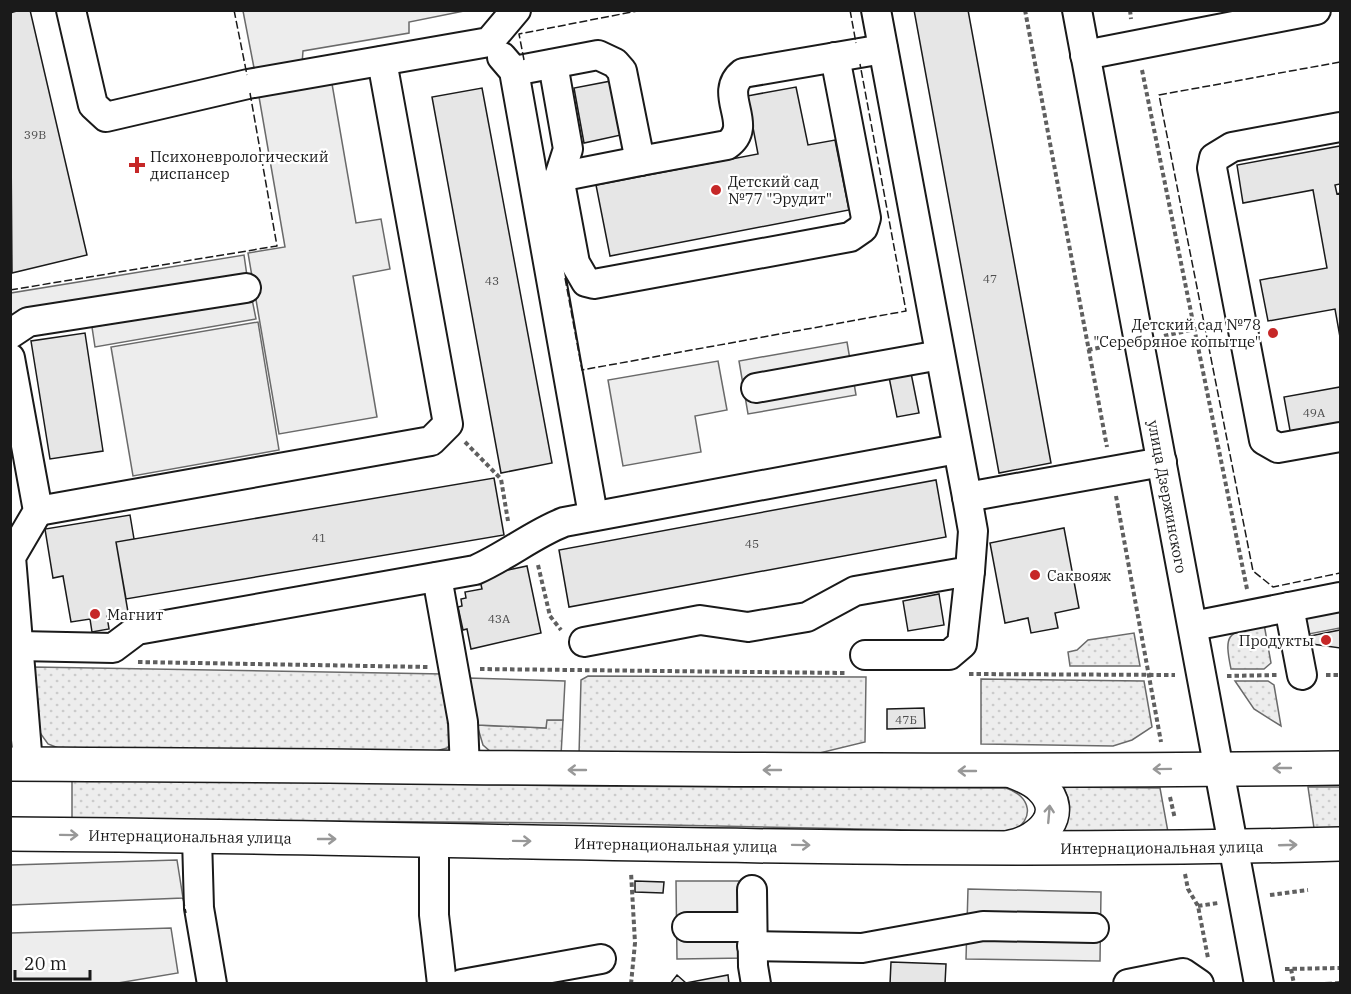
<svg xmlns="http://www.w3.org/2000/svg" width="1351" height="994" viewBox="0 0 1351 994" font-family="'IBM Plex Serif',serif">
<defs>
<pattern id="grass-dots" width="8" height="8" patternUnits="userSpaceOnUse" patternTransform="scale(1.5)"><rect width="8" height="8" fill="#ededed"/><path d="M2 2h.1M6 6h.1" fill="none" stroke="#cbcbcb" stroke-width="1.8" stroke-linecap="round"/></pattern>
</defs>
<rect width="100%" height="100%" fill="#fff"/>
<path fill="url(#grass-dots)" stroke="#6a6a6a" stroke-width="1.5" d="M1264,624l7,39 -7,6h-33c-8,-38 -2,-36 33,-45z
M1134,633l6,33h-70l-2,-14 9,-2 11,-10z
M33,667l411,7 9,68 -6,6 -11,3 -375,-2 -13,-5 -10,-14z
M588,676l278,1 -1,65 -66,16 -220,-3 2,-75z
M981,679l163,2 8,46 -20,13 -19,6 -132,-2z
M1235,681h33l6,4 7,41 -27,-17z
M546,720h17l-2,35 -70,-3 -8,-7 -6,-20 69,3z
M72,779l502,7 432,2c25,8 30,32 5,44l-438,-9 -501,-4z
M1063,787l97,1 8,44h-108c10,-17 14,-27 3,-45z
M1308,787h32v41h-26z"/>
<path fill="#ededed" stroke="#6a6a6a" stroke-width="1.5" d="M243,11h221l-55,11v11l-106,18 -1,13 -47,9z
M331,78l25,145 25,-4 9,50 -37,7 24,141 -98,17 -31,-181 37,-6 -27,-156z
M244,255l3,21 -236,40v-23z
M252,299l4,20 -161,28 -3,-20z
M258,322l21,128 -146,26 -22,-129z
M847,342l9,53 -108,19 -9,-53z
M718,361l9,49 -32,6 6,36 -78,14 -15,-86z
M1340,606v22l-31,6 -5,-21z
M468,678l97,3 -2,39h-16l-1,8 -69,-3z
M177,860l6,38 -172,7v-40z
M676,881h69l1,77 -69,1z
M968,889l133,3 -1,69 -134,-2z
M171,928l7,45 -60,10h-107v-50z"/>
<path fill="#e6e6e6" stroke="#1a1a1a" stroke-width="1.5" d="M20,10h10l57,245 -75,18 -2,-260z
M914,10h54l83,453 -52,10z
M611,81l10,54 -37,8 -10,-55z
M796,87l12,58 27,-5 14,70 -239,46 -14,-71 162,-31 -11,-58z
M482,88l70,375 -51,10 -69,-376z
M1340,146v38l-5,1 2,9 3,-1v144l-5,-28 -67,12 -8,-41 67,-12 -14,-78 -70,13 -6,-38z
M85,333l18,118 -53,8 -19,-118z
M911,373l8,40 -22,4 -8,-40z
M1340,387v41l-49,8 -7,-39z
M494,478l10,57 -378,64 -10,-57z
M936,480l10,57 -377,70 -10,-57z
M130,515l4,24 -18,3 12,70 -21,4 2,13 -17,3 -2,-13 -19,3 -8,-46 -10,2 -8,-49z
M1064,528l15,80 -24,5 3,15 -27,5 -3,-15 -23,5 -15,-80z
M527,566l14,67 -70,16 -4,-20 -4,1 -5,-23 4,-1 -1,-7 5,-1 -1,-6 17,-3 -3,-13z
M939,594l5,31 -36,6 -5,-30z
M1340,630v18l-28,-4 -2,-8z
M924,708l1,20 -38,1v-20z
M635,881l29,1 -1,11 -28,-1z
M891,962l55,2 -1,20h-55z
M677,975l9,8 42,-8 1,9h-59z"/>
<g fill="none" stroke-linecap="round" stroke-linejoin="round">
<defs>
<g id="minor">
<path d="M71,10l22,95 13,12 142,-33 241,-42 27,-32"/>
<path d="M876,10l91,487 195,-35"/>
<path id="s1" d="M1077,10l182,974"/>
<path d="M1085,55l231,-45"/>
<path d="M502,57l12,14 79,444"/>
<path d="M553,64l15,85 -9,28 16,86 11,19 8,2 256,-47 13,-9 3,-10 -31,-161"/>
<path d="M514,71l84,-16 17,8 7,8 18,90 87,-16c29,-20 -11,-51 16,-72l140,-24"/>
<path d="M1340,127l-108,20 -18,11 -2,10 52,272 14,8 62,-11"/>
<path d="M559,177l81,-16"/>
<path d="M10,334l18,-12 218,-34"/>
<path d="M10,358l28,153 -27,46 17,207"/>
<path d="M756,388l184,-33"/>
<path d="M38,511l393,-70 17,-17 -66,-363"/>
<path d="M437,577l26,145 2,47"/>
<path d="M1289,607l13,68"/>
<path d="M1193,626l147,-29"/>
<path d="M584,642l116,-22 48,7 59,-10 48,-26 115,-20 3,-40 -6,-34"/>
<path d="M19,646l94,2 24,-18 338,-60c32,-14 58,-36 89,-48l393,-73"/>
<path d="M865,655h84l13,-11 8,-73"/>
<path d="M197,838l2,70 13,76"/>
<path d="M434,840v75l8,69"/>
<path d="M752,890l1,76 3,18"/>
<path d="M687,927h65"/>
<path d="M752,946l110,2 121,-22 111,2"/>
<path d="M462,984l139,-25"/>
<path d="M1128,984l55,-11 16,11"/>
</g>
<g id="major">
<path d="M10,764c444,2 887,10 1330,4"/>
<path id="s2" d="M10,834c444,3 887,22 1330,10"/>
<path d="M1011,847c29,-6 58,-33 30,-60 -8,-8 -19,-12 -29,-16"/>
</g>
</defs>
<use href="#minor" stroke="#1a1a1a" stroke-width="32"/>
<use href="#major" stroke="#1a1a1a" stroke-width="36"/>
<path stroke="#5f5f5f" stroke-width="4" stroke-dasharray="4.5 3" stroke-linecap="butt" d="M1025,10l82,437
M1130,10l1,9
M1142,70l105,519
M1164,336l31,-7
M1088,350l24,-5
M465,442l36,37 7,42
M1116,496l45,246
M538,565l12,51 11,14
M138,662l290,5
M480,669l365,4
M969,674l206,1
M1326,675h14
M1227,676l50,-1
M1170,797l5,22
M1185,874l3,15 10,17 10,52
M1270,895l38,-5
M1198,906l20,-3
M1285,969l55,-1
M1291,969l3,15
M631,984l4,-41 -4,-71"/>
<use href="#minor" stroke="#fff" stroke-width="28"/>
<use href="#major" stroke="#fff" stroke-width="33"/>
<path stroke="#1a1a1a" stroke-width="1.5" stroke-dasharray="8 3" stroke-linecap="butt" d="M234,10l13,65
M850,10l6,33
M524,60l-5,-26 123,-24
M1340,62l-181,33 94,476 20,16 67,-14
M565,278l17,92 324,-59 -46,-247
M10,290l267,-44 -27,-153
M183,898l3,15
M1302,984l38,-2"/>
</g>
<defs><path id="oneway-shaft" d="M-6 0H5M1.5-3L5.5 0L1.5 3" fill="none" stroke-width="1.6" stroke-linecap="round" stroke-linejoin="round" transform="scale(1.5)"/></defs>
<g stroke="#989898">
<use href="#oneway-shaft" transform="translate(1282 768) rotate(-180)"/>
<use href="#oneway-shaft" transform="translate(1162 769) rotate(179)"/>
<use href="#oneway-shaft" transform="translate(577 770) rotate(-180)"/>
<use href="#oneway-shaft" transform="translate(772 770) rotate(-180)"/>
<use href="#oneway-shaft" transform="translate(967 771) rotate(-180)"/>
<use href="#oneway-shaft" transform="translate(1049 814) rotate(-85)"/>
<use href="#oneway-shaft" transform="translate(69 835) rotate(1)"/>
<use href="#oneway-shaft" transform="translate(327 839)"/>
<use href="#oneway-shaft" transform="translate(522 841) rotate(1)"/>
<use href="#oneway-shaft" transform="translate(801 845) rotate(1)"/>
<use href="#oneway-shaft" transform="translate(1288 845) rotate(-2)"/>
</g>
<g fill="#c62828" stroke="#fff" stroke-width="2">
<path d="M134 156h6v6h6v6h-6v6h-6v-6h-6v-6h6z"/>
<circle cx="716" cy="190" r="6"/>
<circle cx="1273" cy="333" r="6"/>
<circle cx="1035" cy="575" r="6"/>
<circle cx="95" cy="614" r="6"/>
<circle cx="1326" cy="640" r="6"/>
</g>
<g text-anchor="middle" dominant-baseline="central" stroke-width="4.5" stroke-linejoin="round" paint-order="stroke">
<g font-size="12" fill="#4d4d4d">
<text x="35" y="134">39В</text>
<text x="990" y="278">47</text>
<text x="492" y="280">43</text>
<text x="1314" y="412">49А</text>
<text x="319" y="537">41</text>
<text x="752" y="543">45</text>
<text x="499" y="618">43А</text>
<text x="906" y="719">47Б</text>
</g>
<g font-size="15" fill="#1a1a1a" stroke="#fff" text-anchor="start">
<text x="150" y="156">Психоневрологический<tspan x="150" dy="17">диспансер</tspan></text>
<text x="728" y="181">Детский сад<tspan x="728" dy="17">№77 "Эрудит"</tspan></text>
<text x="1261" y="324" text-anchor="end">Детский сад №78<tspan x="1261" dy="17">"Серебряное копытце"</tspan></text>
<text x="1047" y="575">Саквояж</text>
<text x="107" y="614">Магнит</text>
<text x="1314" y="640" text-anchor="end">Продукты</text>
</g>
<g font-size="15" fill="#1a1a1a" stroke="#fff">
<text stroke="none"><textPath href="#s1" startOffset="495">улица Дзержинского</textPath></text>
<text stroke="none"><textPath href="#s2" startOffset="180">Интернациональная улица</textPath></text>
<text stroke="none"><textPath href="#s2" startOffset="666">Интернациональная улица</textPath></text>
<text stroke="none"><textPath href="#s2" startOffset="1152">Интернациональная улица</textPath></text>
</g>
</g>
<rect width="1351" height="994" fill="none" stroke="#1a1a1a" stroke-width="24"/>
<path d="M15 970v9h75v-9" fill="none" stroke="#1a1a1a" stroke-width="3"/>
<text x="24" y="970" font-size="18" fill="#1a1a1a" stroke="#ffffff" stroke-width="4.5" paint-order="stroke">20 m</text>
</svg>
